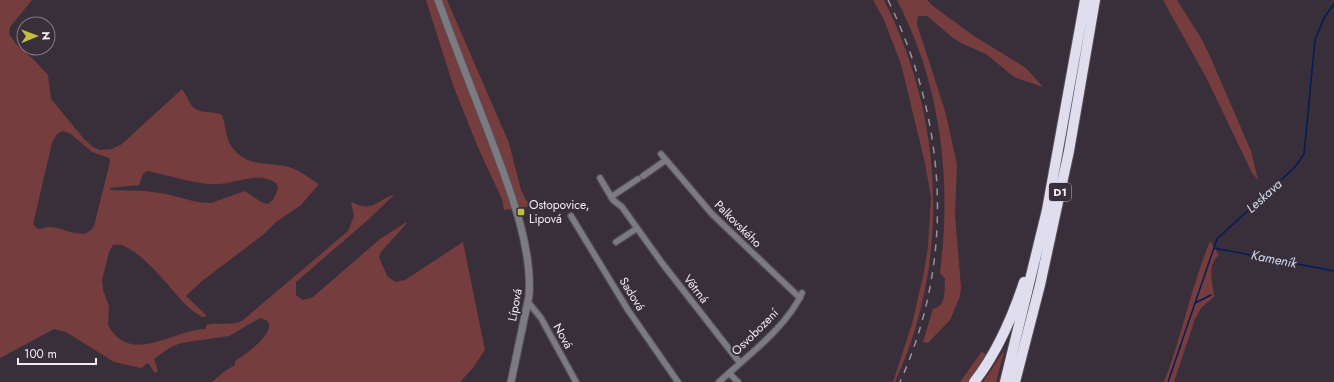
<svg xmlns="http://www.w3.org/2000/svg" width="1334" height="382" viewBox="0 0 1334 382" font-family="Jost,sans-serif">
<rect width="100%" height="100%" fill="#382f3a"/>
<path fill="#763d3e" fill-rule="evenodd" d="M0,0h32l-22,27 -1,7 7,10 18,16 14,15 3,24 33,40 8,7 7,4 13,-1 10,-5 60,-55c4,5 6,12 10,17 8,9 20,4 30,9 4,10 3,23 10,32 15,21 37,15 57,20 11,3 21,12 30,17l-18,21 -25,17 -12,12 -62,47 -16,15 21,20 -5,1c-7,-5 -14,-9 -19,-15 -13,-14 -50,-63 -70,-57l-4,7 -7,28 1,10 6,16 -1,19c23,42 66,4 98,4v-4c12,-3 25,1 36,-4l106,-90 6,-15 -3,-14c23,11 24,-1 44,-8l-26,25 -73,63v13l7,5 10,-3 67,-58 25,-16h2l-26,29 -2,5 8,19 8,6 10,-2 58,-38 22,108 -13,19 -12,13h-248l13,-11 10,-6v-4c9,-5 53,-37 25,-43l-31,18 -48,7 -10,4 -17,12 4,12 -3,2 -7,-10 -7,5 -27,-6 -48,-30 -12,-3 -54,29zM63,131l8,3 21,18 17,6 1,4 -16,64c-10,17 -29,1 -44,1 -4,0 -8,2 -12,2l-5,-5 19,-81 5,-9zM147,171c22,4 49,14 70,13 21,0 41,-14 60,0l1,5 -5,11 -6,4 -6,-2 -16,-11 -34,12 -14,-1 -31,-8 -21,-3 -35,-1v-2l29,-3 4,-11z
M426,0h21l62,143 12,47 5,10 6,6 -28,4 -2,-11 -23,-49 -26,-65z
M873,0h11c60,118 67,261 11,382h-2l19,-58 12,-52 4,-25 3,-50 -6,-34 -24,-99 -17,-44z
M897,0h30l6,6 41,30 52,32 17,19 -29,-10 -28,-23 -23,-10 -10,-6 -26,-22h-9l-1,8 28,87 12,53 -2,51 6,72 -1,9 -10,24 -22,23 -5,-1 10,-33c14,-3 11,-19 12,-30l-5,-6c12,-94 1,-188 -43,-273z
M1163,0h14l24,38 8,16 42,97 7,29 -6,-7 -45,-94z
M1210,241l9,14c-13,11 -6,28 -5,42l-13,11 -6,11 -21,63h-10c18,-46 27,-95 46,-141z
M1005,349l-9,33h-13z
M982,351l9,9 -17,22h-14z"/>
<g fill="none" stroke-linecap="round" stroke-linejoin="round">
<path stroke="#031c57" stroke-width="1.5" d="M1214,248l120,23
M1195,303l16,-8
M1168,382l49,-143 78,-72 9,-13 11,-114 9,-22 10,-14"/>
<defs>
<path id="minor" d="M661,154l51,60 88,84
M643,176l23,-16
M600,178l13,22 9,7 40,56 78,100
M611,197l27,-18
M571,216l57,94 50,72
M616,242l20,-13
M528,302l13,16 35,64
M729,373l9,9
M719,382c27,-25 68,-55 83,-89"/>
<path id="tertiary" d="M438,0c16,44 33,87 50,131 18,49 45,112 41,165l-18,86"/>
<path id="motorway" d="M974,382c23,-29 38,-64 50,-100
M1005,382l42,-172 38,-210
M1015,382l25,-97 29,-134 26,-151"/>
</defs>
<use href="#minor" stroke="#564d57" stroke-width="8"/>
<use href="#tertiary" stroke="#564d57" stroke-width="9"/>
<use href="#motorway" stroke="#564d57" stroke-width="12"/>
<use href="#minor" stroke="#7c7b81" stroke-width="5.5"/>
<use href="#tertiary" stroke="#7c7b81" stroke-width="7"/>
<use href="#motorway" stroke="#e0deee" stroke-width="10"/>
<path stroke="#99929a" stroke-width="1.5" stroke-dasharray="7 7" stroke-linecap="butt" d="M888,0c59,121 68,258 12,382"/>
</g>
<rect fill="#c2bd3f" stroke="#382f3a" stroke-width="1.5" x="517" y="208" width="8" height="8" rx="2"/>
<g text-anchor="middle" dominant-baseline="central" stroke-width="4" stroke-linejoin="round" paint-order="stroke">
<rect fill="#382f3a" stroke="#bab3bb" stroke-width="1" x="1049" y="183" width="22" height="18" rx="3"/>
<g font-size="11" font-weight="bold" fill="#f1ebf2">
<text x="1060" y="192">D1</text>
</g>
<g font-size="12" fill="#f1ebf2" stroke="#382f3a" text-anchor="start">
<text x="529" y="205">Ostopovice,<tspan x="529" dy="14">Lipová</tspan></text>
</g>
<g font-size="12" fill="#f1ebf2" stroke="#382f3a">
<text transform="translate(738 224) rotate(45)">Palkovského</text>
<text transform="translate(696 289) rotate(52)">Větrná</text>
<text transform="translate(632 294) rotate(58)">Sadová</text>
<text transform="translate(515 305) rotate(-80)">Lípová</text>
<text transform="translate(755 332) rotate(-45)">Osvobození</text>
<text transform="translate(563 336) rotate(61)">Nová</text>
</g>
<g font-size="13" font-style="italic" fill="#d3ddf0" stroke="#382f3a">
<text transform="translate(1264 196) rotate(-42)">Leskava</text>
<text transform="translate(1274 259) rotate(11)">Kameník</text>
</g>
</g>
<g transform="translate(36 36) rotate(89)"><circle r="19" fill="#382f3a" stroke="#827a84"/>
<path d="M0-3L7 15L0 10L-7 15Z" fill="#c2bd3f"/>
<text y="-6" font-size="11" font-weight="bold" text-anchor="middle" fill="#f1ebf2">N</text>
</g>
<path d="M18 358v6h78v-6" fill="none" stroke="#f1ebf2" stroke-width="2"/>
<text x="24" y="358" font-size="12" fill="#f1ebf2" stroke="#382f3a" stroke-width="3" paint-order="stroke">100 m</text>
</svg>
